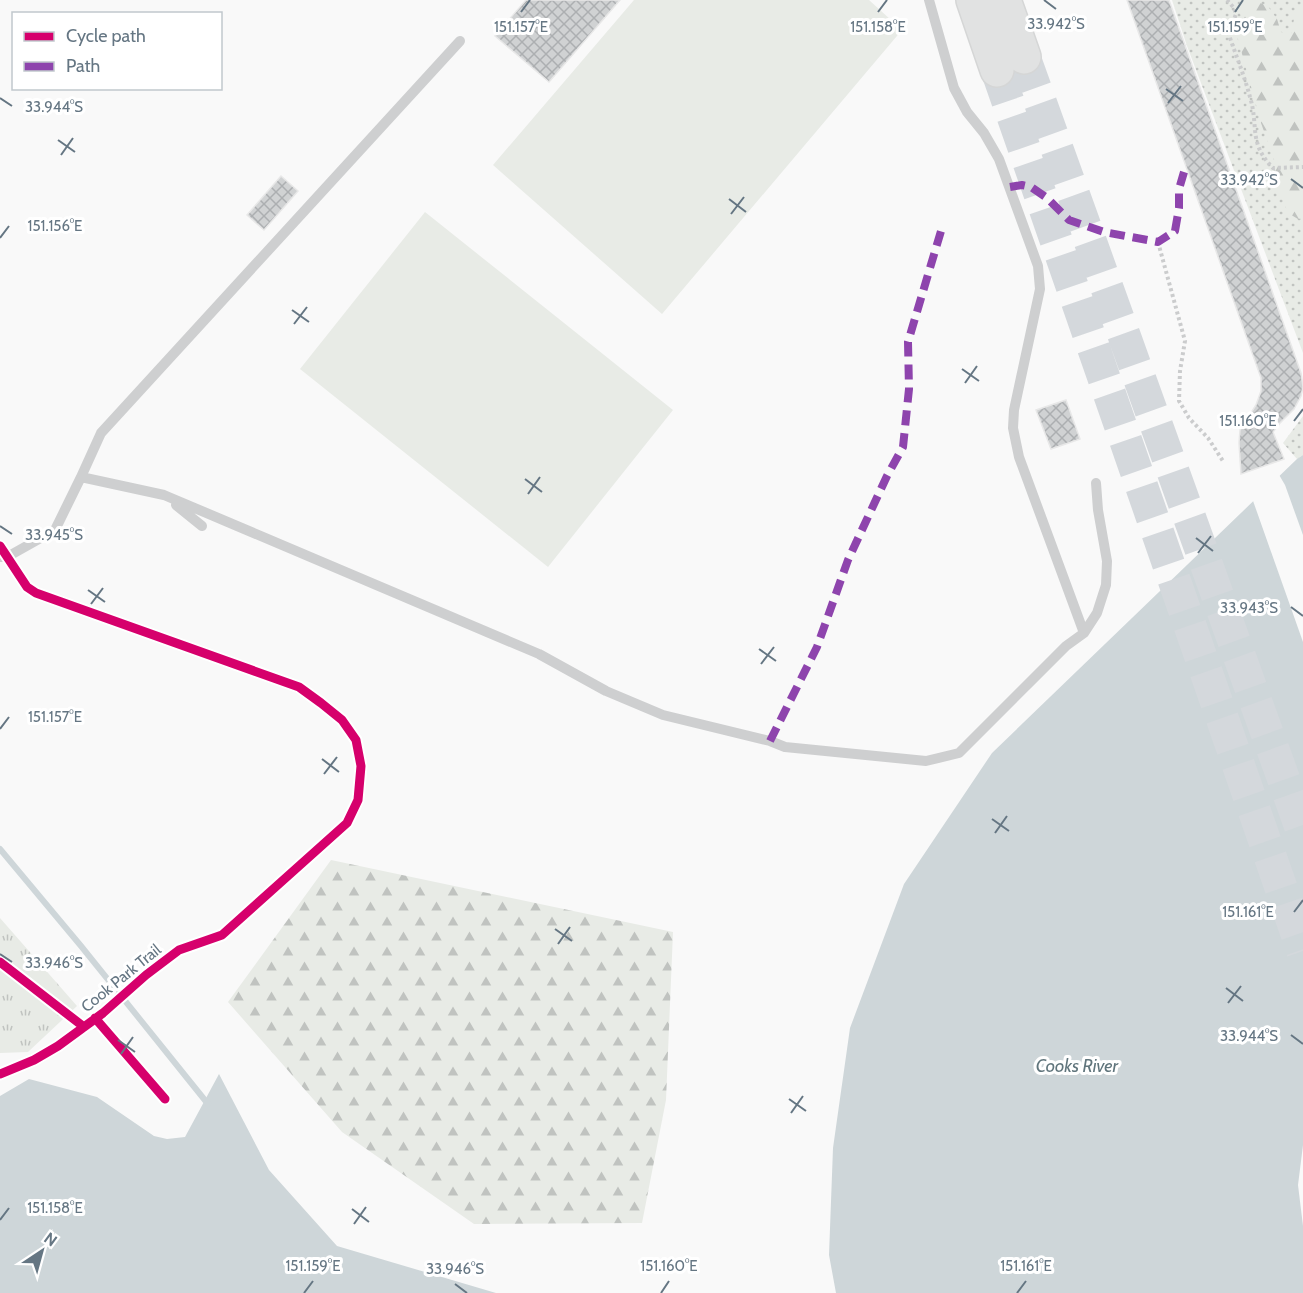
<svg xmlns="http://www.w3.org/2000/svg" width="1303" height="1293" viewBox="0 0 1303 1293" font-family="Cabin,sans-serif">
<defs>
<pattern id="grass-dots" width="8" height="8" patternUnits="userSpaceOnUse" patternTransform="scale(1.5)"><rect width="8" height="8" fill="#e8ebe6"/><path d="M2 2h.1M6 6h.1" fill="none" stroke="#c0c3c0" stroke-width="1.8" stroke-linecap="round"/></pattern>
<pattern id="forest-firs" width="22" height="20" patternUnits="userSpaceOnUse" patternTransform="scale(1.5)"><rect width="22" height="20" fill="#e8ebe6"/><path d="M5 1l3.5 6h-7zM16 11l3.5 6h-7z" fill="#c0c3c0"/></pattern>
<pattern id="park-tufts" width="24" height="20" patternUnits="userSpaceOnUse" patternTransform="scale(1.5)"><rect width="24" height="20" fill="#e8ebe6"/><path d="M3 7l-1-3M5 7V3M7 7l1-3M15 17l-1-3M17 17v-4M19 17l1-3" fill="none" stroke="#c0c3c0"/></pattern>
<pattern id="building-cross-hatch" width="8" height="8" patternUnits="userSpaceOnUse" patternTransform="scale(1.5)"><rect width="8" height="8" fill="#d0d2d3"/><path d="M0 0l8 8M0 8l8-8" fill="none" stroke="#acafb1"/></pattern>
</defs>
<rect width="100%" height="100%" fill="#f9f9f9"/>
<path fill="url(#grass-dots)" d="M1172,0h131v353l-116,-307z
M1303,416v39l-6,4 -14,-16z"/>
<path fill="url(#forest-firs)" d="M1249,0l18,5 10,14 4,13 10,3 4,-21 8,-4v208l-5,1 -10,-6 -13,-33 -1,-21 -13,-36 -25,-91 5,-16 -3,-8 2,-6z
M331,860l342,72 -7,168 -24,123 -168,1 -132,-92 -114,-130z"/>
<path fill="url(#park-tufts)" d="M0,918l77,88 -49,46 -28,1z"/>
<path fill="#e8ebe6" d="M634,0h235l33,30 -240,284 -169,-149z
M425,212l248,198 -125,157 -248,-198z"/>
<path fill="#ced6d9" d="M1303,455v690l-5,40 5,41v67h-467l-7,-38 4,-107 17,-120 54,-144 88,-131 305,-294z
M219,1074l50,96 68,76 159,47h-496v-197l29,-17 68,18 57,39 13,3 18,-2z"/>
<path fill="#f9f9f9" d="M1278,473l7,12 18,50v107l-51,-144z"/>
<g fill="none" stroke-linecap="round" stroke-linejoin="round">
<path stroke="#ced6d9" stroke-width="6" d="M0,849l81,97 127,158"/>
</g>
<path fill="url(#building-cross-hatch)" stroke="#e8e8e8" stroke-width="1.5" d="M526,0h94l-71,82 -54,-46z
M1127,0h42l132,373 2,14 -2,9 -7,13 -14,14 -7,9 11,27 -43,15 -2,-31 1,-13 16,-25 5,-14v-13z
M281,176l17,15 -34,39 -17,-15z
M1066,400l14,39 -29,10 -15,-39z"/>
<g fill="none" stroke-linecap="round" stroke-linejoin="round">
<path stroke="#d4d8dc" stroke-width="33" stroke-dasharray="33 16" stroke-linecap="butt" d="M1024,57l279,776
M997,70l306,881"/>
<defs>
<path id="highway" d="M973,0l24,70
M1004,0l20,57"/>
</defs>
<use href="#highway" stroke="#d5d6d6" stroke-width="36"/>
<path stroke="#cbcccd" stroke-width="4" stroke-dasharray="3 3" stroke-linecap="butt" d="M1227,0l7,8 2,6 -7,19 1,5c7,20 15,40 20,59 9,30 -2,46 23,71l30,-1
M1158,242l27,99 -5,30 -1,30 10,17 19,20 15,23"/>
<path stroke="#cecfd0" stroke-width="10" d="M929,0l25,88 13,24 17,21 15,26 39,107 2,23 -26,121 -1,18 6,29 65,176
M81,477l20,-44 359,-392
M176,505l26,21
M0,557h7l48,-27 26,-53 83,18 375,159 67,37 57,24 107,26 15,6 141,14 33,-8 107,-107 18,-13 13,-20 9,-28 1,-24 -9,-51 -2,-27"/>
<use href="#highway" stroke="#e1e2e2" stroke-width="33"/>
<path stroke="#8e44ad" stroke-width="8" stroke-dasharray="15 8" stroke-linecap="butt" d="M1010,187l12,-2 9,2 16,11 22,22 35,12 54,10 17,-11 4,-23v-19l5,-17
M770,741l47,-94 31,-87 39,-84 16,-29 6,-58 -1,-47 33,-111"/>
<defs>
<path id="cycleway" d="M0,546l27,41 9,6 263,94 22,16 21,17 14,20 5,26 -3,34 -11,23 -125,112 -43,15 -33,25 -43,38 -45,33 -24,14 -34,14
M0,962l84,65
M95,1018l70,81"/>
</defs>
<use href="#cycleway" stroke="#fff" stroke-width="13"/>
<use href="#cycleway" stroke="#d6006c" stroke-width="9"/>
</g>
<path fill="none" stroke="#657683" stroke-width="2" d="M1044,0l12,9M521,12l9,-12M878,12l9,-12M1235,12l8,-12M1166,89l17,12M0,98l12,8M1168,103l13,-17M58,140l17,12M61,155l12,-17M1291,179l12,9M729,199l17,13M731,214l13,-17M0,238l9,-12M292,310l17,12M294,324l13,-17M962,369l17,12M965,383l12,-17M1294,421l9,-12M525,479l17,13M528,494l12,-17M0,526l12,8M1196,538l17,13M1198,553l13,-17M88,590l17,12M91,604l12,-16M1291,607l12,9M759,649l17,12M761,664l13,-17M0,729l9,-12M322,759l17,13M324,774l13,-17M992,819l17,12M995,833l12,-17M1294,912l9,-12M555,929l17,12M558,944l12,-17M0,954l12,8M1226,988l17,13M1228,1003l13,-17M1291,1035l12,9M118,1040l17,12M121,1054l12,-17M789,1099l17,12M791,1113l12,-17M352,1209l17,13M0,1220l9,-12M354,1224l12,-17M455,1284l12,9M304,1293l9,-12M661,1293l8,-12M1017,1293l9,-12"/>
<g text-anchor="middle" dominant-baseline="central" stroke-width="6" stroke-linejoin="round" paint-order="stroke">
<g font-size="16" fill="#657683" stroke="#fff">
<text transform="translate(121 978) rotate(-39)">Cook Park Trail</text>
</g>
<g font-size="18" font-style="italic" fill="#60757c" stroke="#fff">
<text x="1077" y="1066">Cooks River</text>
</g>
</g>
<g font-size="15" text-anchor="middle" fill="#657683" stroke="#fff" stroke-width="6" stroke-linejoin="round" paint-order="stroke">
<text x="1056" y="29">33.942°S</text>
<text x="521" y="32">151.157°E</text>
<text x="878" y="32">151.158°E</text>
<text x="1235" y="32">151.159°E</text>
<text x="54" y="112">33.944°S</text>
<text x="1249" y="185">33.942°S</text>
<text x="55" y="231">151.156°E</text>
<text x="1248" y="426">151.160°E</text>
<text x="54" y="540">33.945°S</text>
<text x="1249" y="613">33.943°S</text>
<text x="55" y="722">151.157°E</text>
<text x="1248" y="917">151.161°E</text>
<text x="54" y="968">33.946°S</text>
<text x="1249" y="1041">33.944°S</text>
<text x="55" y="1213">151.158°E</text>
<text x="313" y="1271">151.159°E</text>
<text x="669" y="1271">151.160°E</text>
<text x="1026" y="1271">151.161°E</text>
<text x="455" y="1274">33.946°S</text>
</g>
<rect x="12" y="12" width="210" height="78" fill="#ffffff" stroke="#c1c8cd" stroke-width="1.5"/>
<rect x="24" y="32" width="30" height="9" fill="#d6006c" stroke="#c1c8cd" stroke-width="1.5"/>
<text x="66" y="42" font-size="18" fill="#657683">Cycle path</text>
<rect x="24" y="62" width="30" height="9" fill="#8e44ad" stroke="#c1c8cd" stroke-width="1.5"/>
<text x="66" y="72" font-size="18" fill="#657683">Path</text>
<g transform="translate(42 1251) rotate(36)" stroke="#ffffff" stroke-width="4.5" paint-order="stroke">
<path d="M0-4.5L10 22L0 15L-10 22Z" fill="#657683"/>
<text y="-9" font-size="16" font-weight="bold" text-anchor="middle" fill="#657683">N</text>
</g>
</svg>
